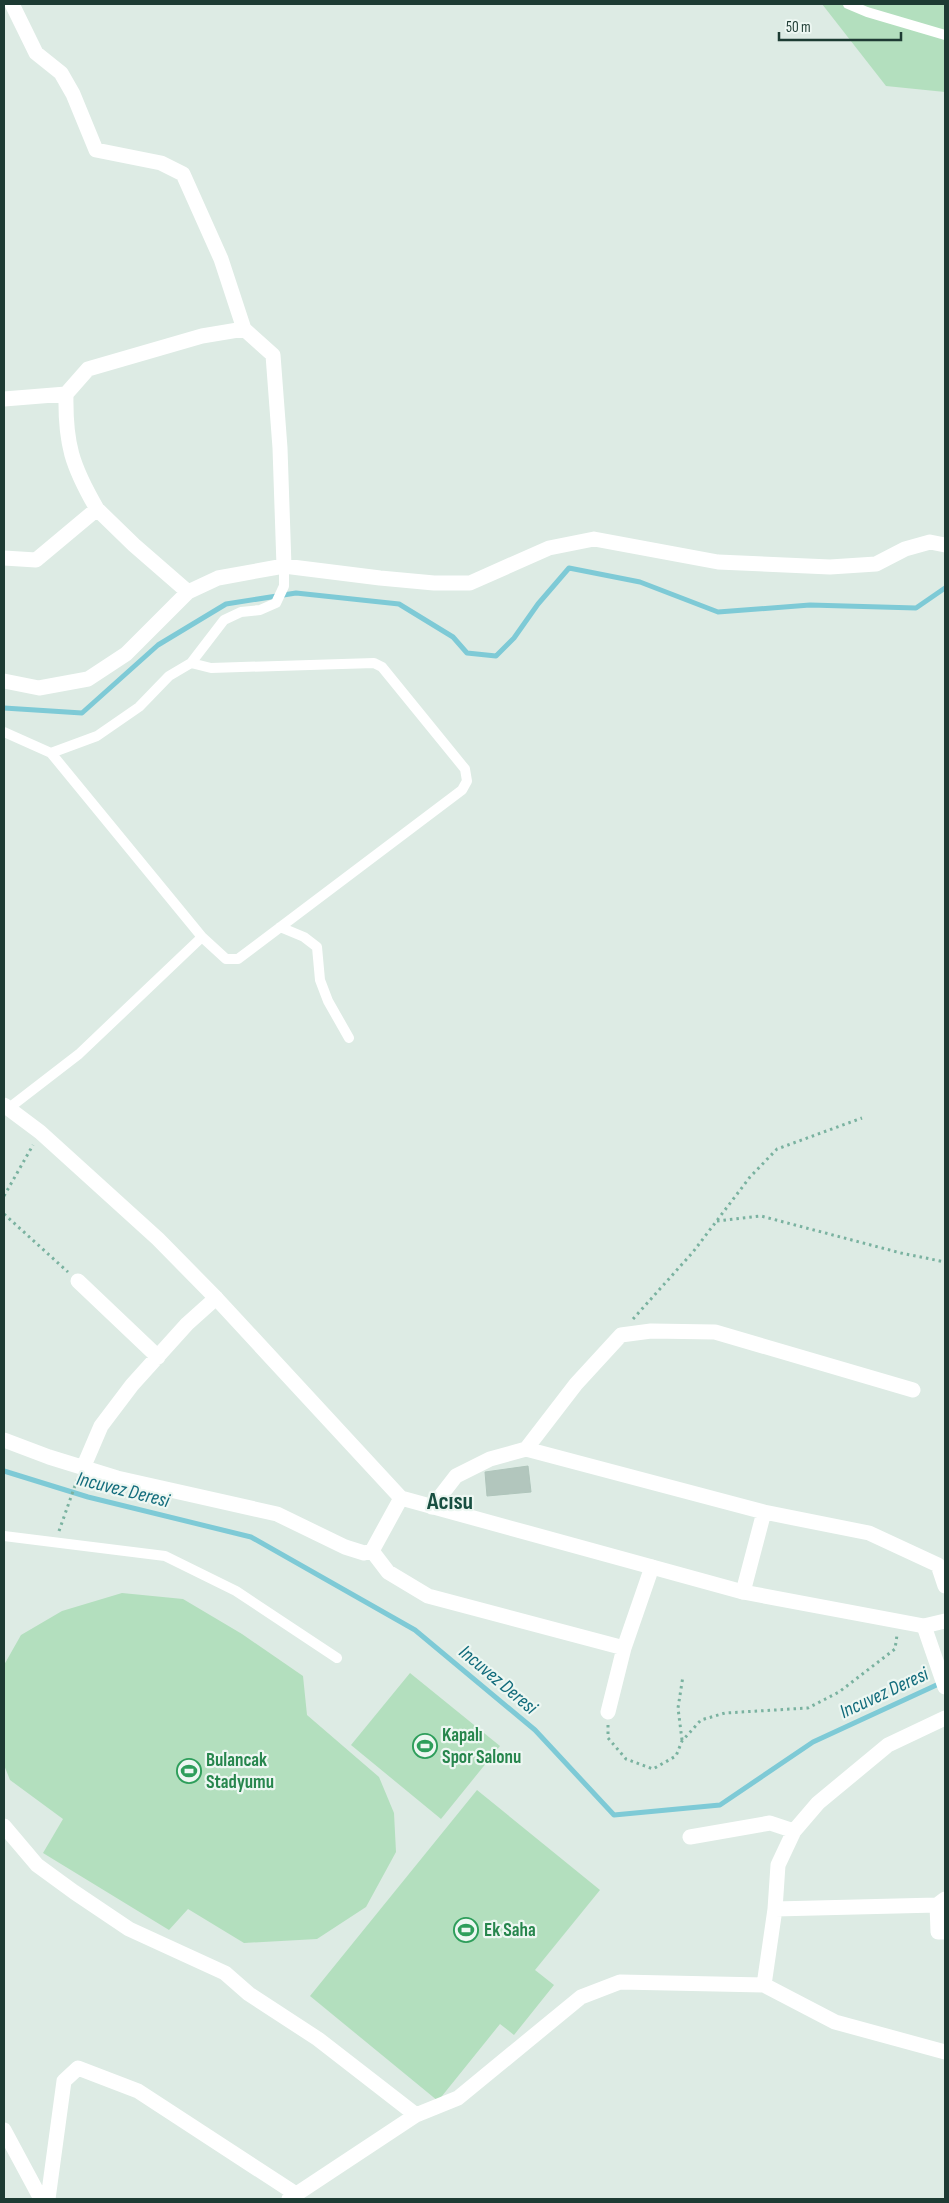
<svg xmlns="http://www.w3.org/2000/svg" width="949" height="2203" viewBox="0 0 949 2203" font-family="'Sofia Sans Condensed',sans-serif">
<rect width="100%" height="100%" fill="#ddebe4"/>
<path fill="#b3dfbe" d="M822,4h123v88l-59,-6z
M122,1593l61,6 59,35 61,42 4,39 72,62 15,36 2,39 -30,55 -49,32 -73,4 -56,-34 -19,21 -126,-77 20,-34 -53,-39 -6,-15v-100l17,-30 41,-24z
M410,1673l90,73 -59,73 -90,-74z
M477,1790l123,100 -65,80 19,15 -40,50 -14,-11 -62,77 -128,-105z"/>
<g fill="none" stroke-linecap="round" stroke-linejoin="round">
<path stroke="#7ecad6" stroke-width="5" d="M4,708l78,5 76,-68 68,-41 70,-11 103,11 54,33 14,16 29,3 18,-18 24,-34 31,-36 71,14 78,30 92,-7 106,3 29,-20
M4,1471l84,26 163,40 164,93 120,100 79,85 106,-10 93,-63 130,-60"/>
</g>
<path fill="#b2c6bd" stroke="#afc5bb" d="M528,1466l3,26 -44,4 -2,-24z"/>
<g fill="none" stroke-linecap="round" stroke-linejoin="round">
<path stroke="#7ab2a0" stroke-width="3" stroke-dasharray="2.5 4" stroke-linecap="butt" d="M4,1196l29,-51
M4,1214l64,58
M717,1221l44,-5 140,37 44,9
M633,1319l60,-67 57,-75 27,-28 85,-31
M59,1531l18,-51
M608,1725v13l18,21 27,10 23,-13 6,-15 19,-21 24,-7 83,-5 31,-16 56,-43 2,-14
M682,1740l-4,-32 5,-32"/>
<path stroke="#fff" stroke-width="10" d="M848,4l19,8 78,23
M4,732l47,21 151,184
M51,753l46,-17 42,-29 30,-31 22,-13 33,-43 17,-8 19,-2 16,-7 8,-17v-20
M280,927l24,10 13,10 3,33 8,21 21,37
M9,1108l70,-54 123,-117 24,22h12l224,-169 5,-9 -2,-12 -83,-102 -8,-4 -163,5 -20,-5
M4,1536l161,20 71,35 101,67"/>
<path stroke="#fff" stroke-width="15" d="M12,4l24,49 25,20 12,21 23,56 65,13 22,11 38,85 23,70
M4,399l62,-5
M97,509l37,36 54,47
M4,558l32,2 61,-51c-25,-43 -32,-65 -31,-115l22,-25 114,-33 42,-7 29,26 7,93 4,118 -66,12 -30,14 -62,62 -38,25 -49,9 -35,-7
M284,566l96,12 54,5h36l79,-35 45,-9 124,23 112,5 46,-3 29,-15 25,-7 15,3
M78,1281l80,76
M913,1390l-198,-58 -64,-1 -30,4 -45,49 -50,65 238,63 105,21 69,32 7,21
M4,1440l45,17 68,21 160,36 68,33 19,6 8,-2 29,-53
M83,1468l18,-42 31,-41 55,-61 29,-26
M432,1507l24,-31 34,-17 36,-10
M372,1551l16,21 40,24 196,52
M743,1592l21,-80
M924,1626l21,61
M608,1712l16,-64 28,-81
M4,1826l33,39 37,27 55,37 96,44 24,21 69,45 98,76 -127,84
M690,1837l80,-14 24,8
M937,1905l1,27h7
M775,1909l162,-4 8,-6
M764,1985l71,37 110,30
M416,2115l42,-17 123,-101 39,-15 144,3 11,-76 3,-44 16,-34 24,-28 70,-58 57,-27
M4,2130l37,69
M48,2199l16,-118 14,-13 60,23 158,103"/>
<path stroke="#fff" stroke-width="15" d="M4,1105l36,27 118,107 58,59 185,200 342,94 181,34 21,-5"/>
</g>
<defs>
<symbol id="stadium-ring" viewBox="-11 -11 22 22"><circle r="9.5" fill="#edf7f2" stroke="#2e9e5b" stroke-width="1.5"/><path d="M0-5a6.5 5 0 1 0 0 10a6.5 5 0 1 0 0-10ZM-3.5-1.8h7v3.6h-7Z" fill="#2e9e5b"/></symbol>
</defs>
<g fill-rule="evenodd">
<use href="#stadium-ring" x="411" y="1732" width="28" height="28"/>
<use href="#stadium-ring" x="175" y="1757" width="28" height="28"/>
<use href="#stadium-ring" x="452" y="1916" width="28" height="28"/>
</g>
<g text-anchor="middle" dominant-baseline="central" stroke-width="4.5" stroke-linejoin="round" paint-order="stroke">
<g font-size="19" font-weight="bold" fill="#27864d" stroke="#edf7f2" text-anchor="start">
<text x="442" y="1735">Kapalı<tspan x="442" dy="22">Spor Salonu</tspan></text>
<text x="206" y="1760">Bulancak<tspan x="206" dy="22">Stadyumu</tspan></text>
<text x="484" y="1930">Ek Saha</text>
</g>
<g font-size="20" font-style="italic" fill="#126c7c" stroke="#edf7f2">
<text transform="translate(123 1490) rotate(14)">Incuvez Deresi</text>
<text transform="translate(498 1680) rotate(40)">Incuvez Deresi</text>
<text transform="translate(884 1693) rotate(-25)">Incuvez Deresi</text>
</g>
<g font-size="24" font-weight="bold" fill="#184f41" stroke="#edf7f2">
<text x="450" y="1501">Acısu</text>
</g>
</g>
<rect width="949" height="2203" fill="none" stroke="#1d3b33" stroke-width="10"/>
<path d="M779 32v8h122v-8" fill="none" stroke="#1d3b33" stroke-width="2.5"/>
<text x="786" y="32" font-size="15" fill="#1d3b33" stroke="#edf7f2" stroke-width="4" paint-order="stroke">50 m</text>
</svg>
